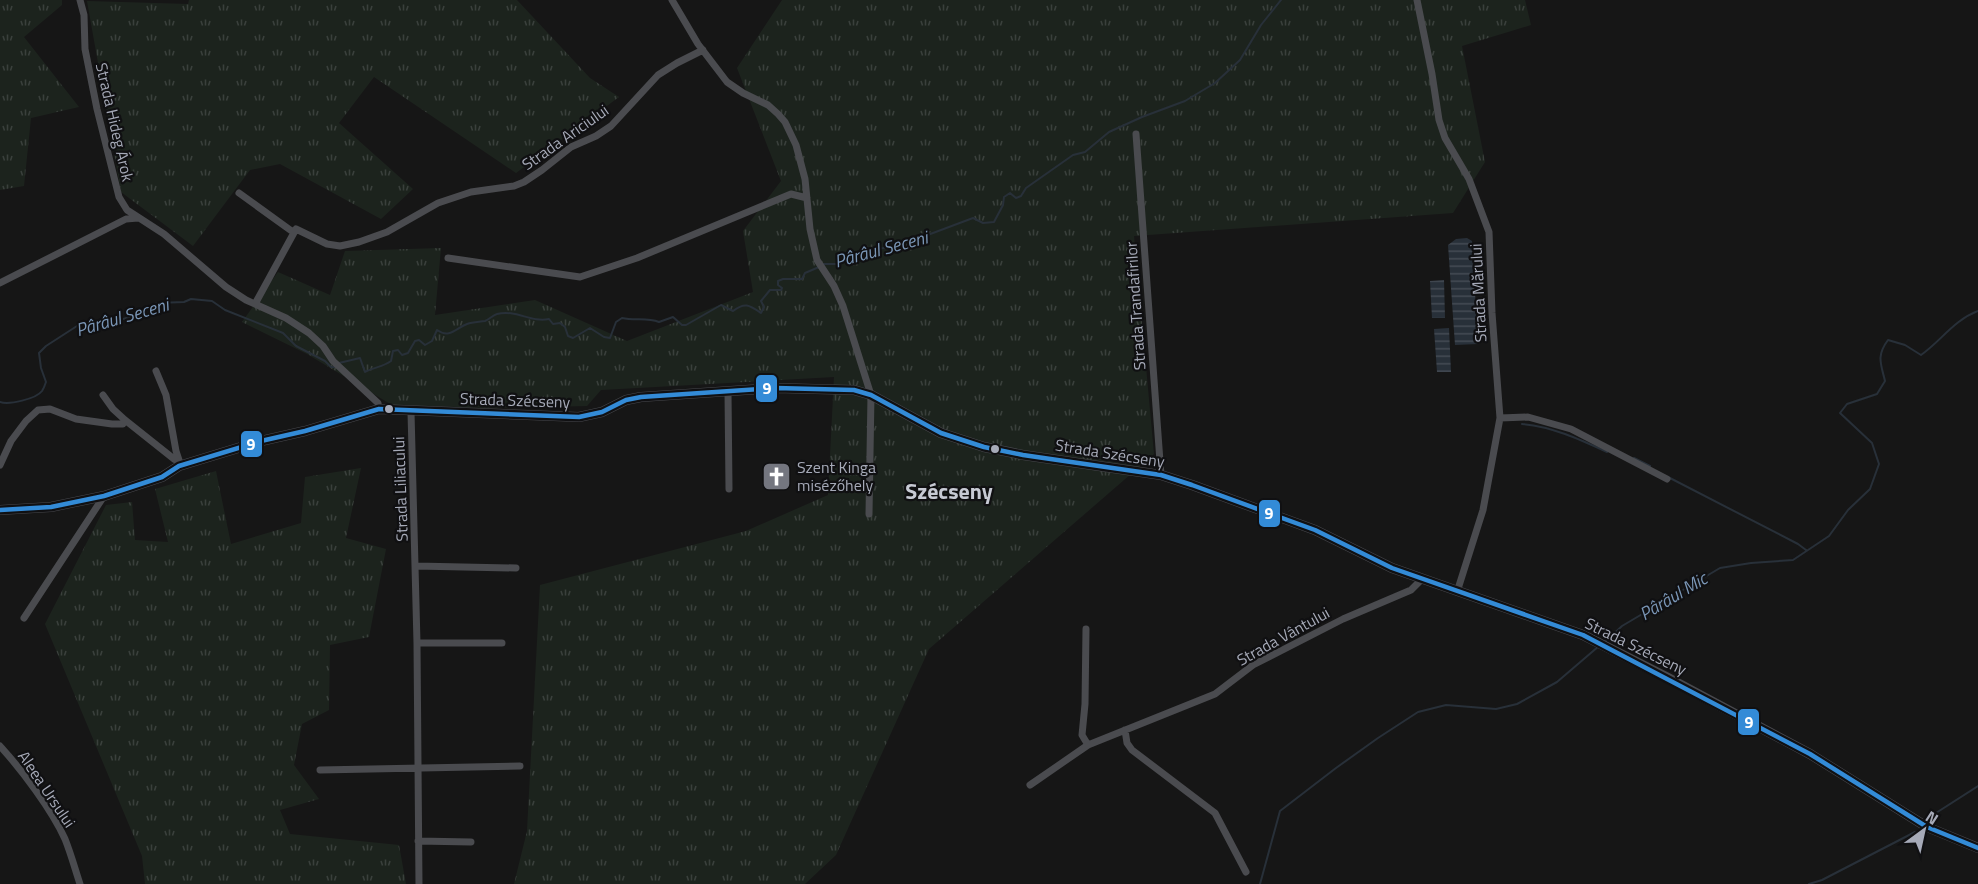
<svg xmlns="http://www.w3.org/2000/svg" width="1978" height="884" viewBox="0 0 1978 884" font-family="'Titillium Web',sans-serif">
<defs>
<pattern id="grass-tufts" width="24" height="20" patternUnits="userSpaceOnUse" patternTransform="scale(1.5)"><rect width="24" height="20" fill="#1c231d"/><path d="M3 7l-1-3M5 7V3M7 7l1-3M15 17l-1-3M17 17v-4M19 17l1-3" fill="none" stroke="#3a403c"/></pattern>
<pattern id="water-rules" width="6" height="5" patternUnits="userSpaceOnUse" patternTransform="scale(1.5)"><rect width="6" height="5" fill="#283039"/><path d="M0 2.5h6" fill="none" stroke="#444b54"/></pattern>
</defs>
<rect width="100%" height="100%" fill="#161616"/>
<path fill="url(#grass-tufts)" d="M0,0h62v5l-38,32 55,70 -48,11 -7,68 -24,4z
M189,0h328l73,78 29,19 -103,76 -142,-96 -35,46 74,66 -32,30 -101,-55 -30,6 -57,76 -72,-54 -34,-191 101,3z
M782,0h743l6,25 -69,21 23,116 -32,51 -319,23 20,218 -225,195 -93,206 -31,29h-291l13,-53 13,-246 206,-54 82,-36 6,-118 -233,13 -14,16 -96,2 -99,-3 -85,-51 -65,-32 36,-50 52,23 15,-44 96,-3 -6,67 100,-15 92,41 126,-49 -10,-61 38,-50 -44,-113z
M361,468l-15,70 40,11 -17,88 -39,8 -1,65 -27,14 -8,41 25,34 -39,11 10,24 109,11 7,39h-261l-3,-28 -97,-232 61,-119 26,-3 3,38 33,2 -13,-53 61,-18 15,73 70,-21 4,-46z"/>
<path fill="url(#water-rules)" d="M1467,238l5,3 6,103 -23,1 -7,-100 8,-6z
M1444,280l1,38h-13l-2,-37z
M1449,328l2,44h-14l-3,-43z"/>
<g fill="none" stroke-linecap="round" stroke-linejoin="round">
<path stroke="#283039" stroke-width="2" d="M824,264h16l12,-7 23,-8 35,-4 7,-6 56,-21 10,5 11,-1 9,-17 1,-8 6,-4 6,5 5,-2 5,-8 47,-33 12,-3 24,-20 33,-15 43,-16 30,-18 25,-23 21,-35 20,-25
M0,402c9,3 36,-3 42,-11 2,-3 3,-6 4,-9l-5,-14 -2,-15 7,-7 31,-20 12,-2 12,2 38,-12 18,-11 27,-1 7,-3 21,2 13,9 58,23 13,13 29,15 6,6h4l4,-4 21,-5 5,14c9,-5 18,-5 26,-11l2,-10 5,-1 4,5 6,-2 7,-12 4,-1 6,5 7,-4 5,-11c13,9 19,-2 30,-6 6,-2 12,-2 18,-3 5,-2 8,-6 12,-7 19,-5 34,9 52,5l4,5 7,-1 5,4 3,9 5,2 17,-10 14,9 6,1 6,-16 6,-4c13,3 25,-1 37,4l14,-5 9,8h4l35,-20 12,6c12,-9 16,-6 28,2l3,-6 -3,-6 9,-11h11l1,-2 -4,-3v-4l5,-2h19l3,-6 14,-6
M1522,424c29,2 59,16 85,28
M1634,458l16,8
M1668,477l130,67 8,6
M1604,643l18,-17 98,-58 31,-5 42,-3 36,-24 19,-26 22,-21 9,-25 -7,-21 -32,-30 7,-9 30,-10 8,-13c-4,-17 -9,-25 3,-41l17,5 16,10c20,-14 33,-35 57,-44
M1925,820l53,-34
M1260,884l20,-73 56,-43 42,-30 40,-26 28,-7 50,4 21,-5 40,-22 42,-36
M1809,884l13,-4 93,-48"/>
<path stroke="#4a4b4f" stroke-width="7" d="M80,0l4,15 1,34 12,60 22,88 8,13 37,24 62,53 20,13 40,18 23,15 14,13 10,15 45,42 1,6
M672,0l26,44 29,38 16,11 25,12 10,9 7,8 11,23 9,34 5,50 7,31 17,26 9,20 28,89 -2,119
M1417,0l15,74 7,46 6,18 24,41 20,53 3,81 8,105 -17,92 -26,82
M1136,134l25,341
M239,193l54,39
M448,258l132,19 57,-19 154,-64 16,4
M0,283l126,-64 12,-1
M255,304l41,-75 31,15 13,2 19,-4 28,-10 51,-29 33,-11 43,-6 10,-4 18,-12 29,-23 25,-11 15,-10 47,-51 19,-12 26,-13
M156,371l10,24 10,56 4,12
M728,392l1,97
M103,395l10,14 12,11
M411,412l6,231 2,241
M1500,418l28,-1 43,12 96,50
M0,465l11,-24 15,-20 12,-11 12,-1 26,10 36,5h11l2,-4 49,39 6,3
M416,566l100,2
M24,618l80,-122
M1086,629l-1,75 -3,31 6,10
M417,643h85
M1125,730l2,13 5,7 83,63 31,59
M0,746c21,23 52,64 65,93 6,15 10,30 15,45
M320,770l200,-4
M1030,785l58,-40 127,-51 38,-29 90,-46 68,-29 10,-10
M418,841l53,1"/>
<path stroke="#48494e" stroke-width="10" d="M0,510l51,-3 53,-11 58,-19 17,-11 82,-25 44,-10 74,-22 200,8 23,-5 24,-12 15,-3 135,-9 78,2 17,5 70,38 43,14 39,8 138,20 31,10 123,45 77,38 191,67 83,42 144,77 117,73 51,21"/>
<defs>
<path id="bus-1" d="M0,510l51,-3 53,-11 58,-19 17,-11 82,-25 44,-10 74,-22 200,8 23,-5 24,-12 15,-3 135,-9 78,2 17,5 70,38 43,14 39,8 138,20 31,10 123,45 77,38 191,67 227,119 117,73 51,21"/>
</defs>
<use href="#bus-1" stroke="#101012" stroke-width="9"/>
<use href="#bus-1" stroke="#338bd7" stroke-width="4.5"/>
</g>
<defs>
<symbol id="church-square" viewBox="-11 -11 22 22"><rect x="-9" y="-9" width="18" height="18" rx="4" fill="#74767f" stroke="#101012"/><path d="M-1.2-6h2.4v3.5h3.3v2.4h-3.3V6h-2.4V-.1h-3.3v-2.4h3.3Z" fill="#fff"/></symbol>
</defs>
<g fill-rule="evenodd">
<use href="#church-square" x="760" y="460" width="33" height="33"/>
</g>
<g fill="#a6aab8" stroke="#101012" stroke-width="2">
<circle cx="389" cy="409" r="5"/>
<circle cx="995" cy="449" r="5"/>
</g>
<g text-anchor="middle" dominant-baseline="central" stroke-width="4.5" stroke-linejoin="round" paint-order="stroke">
<g font-size="16" fill="#a6aab8" stroke="#101012">
<text transform="translate(115 122) rotate(77)">Strada Hideg Árok</text>
<text transform="translate(565 137) rotate(-35)">Strada Ariciului</text>
<text transform="translate(1478 293) rotate(-93)">Strada Mărului</text>
<text transform="translate(1135 306) rotate(-94)">Strada Trandafirilor</text>
<text transform="translate(515 400) rotate(2)">Strada Szécseny</text>
<text transform="translate(1110 453) rotate(9)">Strada Szécseny</text>
<text transform="translate(400 489) rotate(-92)">Strada Liliacului</text>
<text transform="translate(1283 636) rotate(-29)">Strada Vântului</text>
<text transform="translate(1636 646) rotate(26)">Strada Szécseny</text>
<text transform="translate(47 789) rotate(56)">Aleea Ursului</text>
</g>
<g font-size="16" fill="#a6aab8" stroke="#101012" text-anchor="start">
<text x="797" y="467">Szent Kinga<tspan x="797" dy="18">misézőhely</tspan></text>
</g>
<g font-size="18" font-style="italic" fill="#7a96b6" stroke="#101012">
<text transform="translate(881 249) rotate(-15)">Pârâul Seceni</text>
<text transform="translate(122 317) rotate(-16)">Pârâul Seceni</text>
<text transform="translate(1673 596) rotate(-31)">Pârâul Mic</text>
</g>
<g font-size="22" font-weight="bold" fill="#c7cad4" stroke="#101012">
<text x="949" y="491">Szécseny</text>
</g>
</g>
<g stroke="#101012" stroke-width="2">
<rect x="755" y="374" width="23" height="29" rx="6" fill="#338bd7"/>
<rect x="240" y="430" width="23" height="28" rx="6" fill="#338bd7"/>
<rect x="1258" y="499" width="23" height="29" rx="6" fill="#338bd7"/>
<rect x="1737" y="708" width="23" height="28" rx="6" fill="#338bd7"/>
</g>
<g font-size="16" text-anchor="middle" font-weight="bold" fill="#fff">
<text x="767" y="394">9</text>
<text x="251" y="450">9</text>
<text x="1269" y="519">9</text>
<text x="1749" y="728">9</text>
</g>
<g transform="translate(1924 830) rotate(33)" stroke="#101012" stroke-width="4.5" paint-order="stroke">
<path d="M0-4.5L10 22L0 15L-10 22Z" fill="#a6aab8"/>
<text y="-9" font-size="16" font-weight="bold" text-anchor="middle" fill="#a6aab8">N</text>
</g>
</svg>
